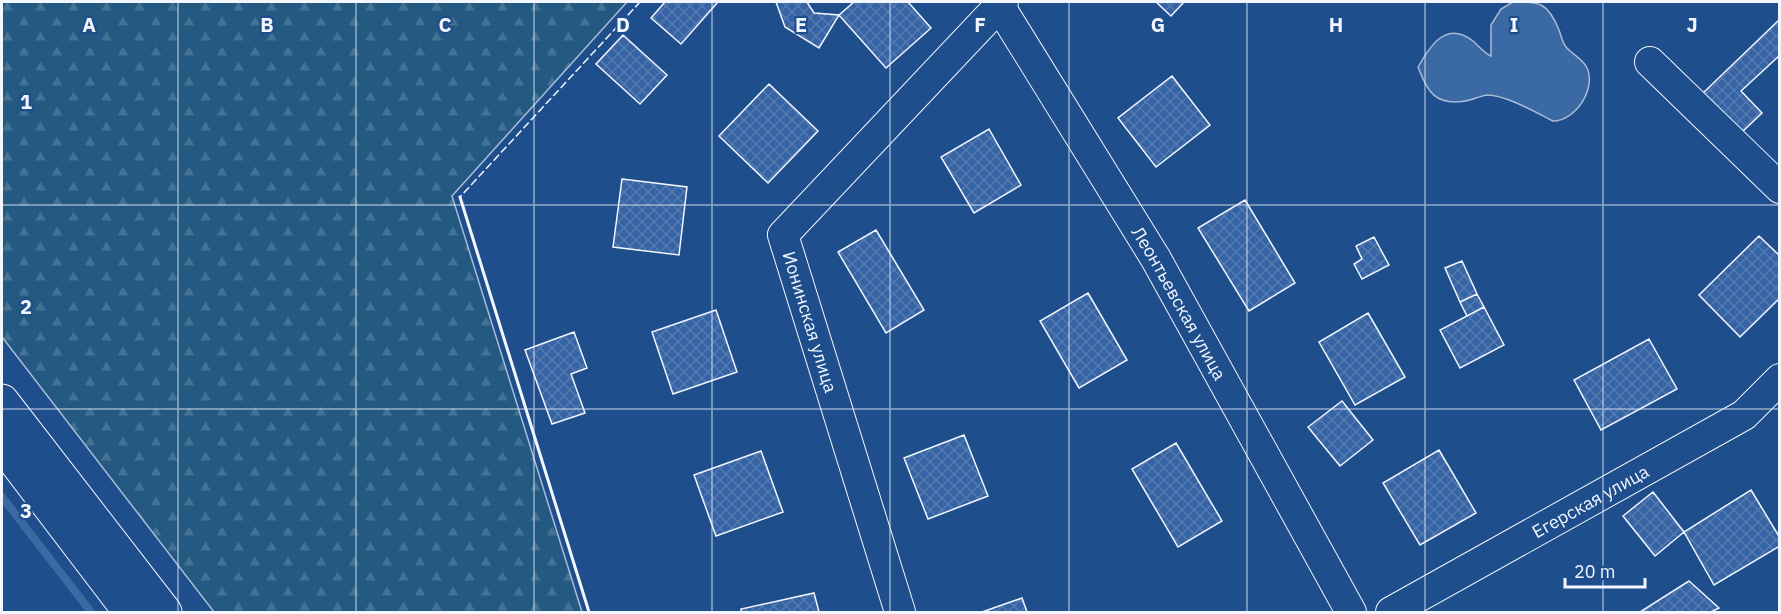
<svg xmlns="http://www.w3.org/2000/svg" width="1781" height="614" viewBox="0 0 1781 614" font-family="'IBM Plex Sans',sans-serif">
<defs>
<pattern id="forest-firs" width="22" height="20" patternUnits="userSpaceOnUse" patternTransform="scale(1.5)"><rect width="22" height="20" fill="#245a82"/><path d="M5 1l3.5 6h-7zM16 11l3.5 6h-7z" fill="#447295"/></pattern>
<pattern id="building-cross-hatch" width="8" height="8" patternUnits="userSpaceOnUse" patternTransform="scale(1.5)"><rect width="8" height="8" fill="#3563a3"/><path d="M0 0l8 8M0 8l8-8" fill="none" stroke="#537ab1"/></pattern>
</defs>
<rect width="100%" height="100%" fill="#1f4e8c"/>
<path fill="url(#forest-firs)" stroke="#a8bbd7" stroke-width="1.5" d="M2,2h625l-175,194 130,416h-368l-212,-275z"/>
<path fill="#3b69a3" stroke="#a8bbd7" stroke-width="1.5" d="M1513,2c27,-1 35,1 46,28 2,5 3,12 7,17 6,7 15,11 20,19 12,21 -10,55 -33,55 -16,-8 -47,-26 -66,-26 -7,1 -15,5 -22,6 -30,5 -38,-10 -47,-34 12,-21 28,-47 55,-26 7,6 10,11 18,15v-31l10,-16z"/>
<g fill="none" stroke-linecap="round" stroke-linejoin="round">
<path stroke="#3b69a3" stroke-width="8" d="M2,497l89,115"/>
</g>
<path fill="url(#building-cross-hatch)" stroke="#f2f6ff" stroke-width="1.5" d="M665,2h53l-37,42 -30,-26z
M776,2h31l7,11 25,2 -20,33 -34,-21z
M854,2h54l23,26 -45,40 -47,-53z
M1156,2h28l-13,14z
M1780,19v36l-39,36 21,22 -22,21 -38,-40z
M623,35l44,40 -27,29 -44,-40z
M1172,76l38,49 -54,42 -38,-49z
M769,84l49,47 -50,52 -49,-47z
M989,129l32,56 -47,28 -33,-56z
M622,179l65,8 -8,68 -66,-8z
M1245,200l50,83 -46,28 -51,-83z
M876,230l48,80 -38,23 -48,-81z
M1759,236l21,20v42l-40,39 -41,-42z
M1374,237l15,28 -27,14 -8,-15 8,-5 -6,-13z
M1462,261l15,33 -17,8 -15,-34z
M1088,293l39,67 -48,28 -39,-67z
M1477,294l7,13 -17,9 -7,-14z
M1484,307l20,38 -44,23 -20,-38z
M716,310l21,62 -64,22 -21,-62z
M1368,313l37,64 -50,28 -36,-63z
M574,332l13,36 -16,6 14,39 -33,11 -27,-74z
M1649,339l28,50 -76,41 -27,-50z
M1342,401l31,39 -33,26 -32,-39z
M964,435l24,61 -60,23 -24,-61z
M1176,443l46,78 -44,26 -46,-78z
M1439,450l37,63 -56,32 -37,-62z
M761,451l22,61 -67,24 -22,-61z
M1751,490l29,48v8l-66,39 -30,-53z
M1653,492l31,40 -29,24 -32,-40z
M1689,581l30,27 -8,4h-71z
M814,593l5,19h-78v-3z
M1022,598l5,14h-45z"/>
<g fill="none" stroke-linecap="round" stroke-linejoin="round">
<defs>
<g id="minor">
<path id="s1" d="M997,2l159,257 195,353"/>
<path d="M1650,62l130,126"/>
<path d="M900,612l-117,-377 220,-233"/>
<path id="s2" d="M1391,612l353,-197 36,-36"/>
</g>
<path id="major" d="M2,401l163,211
M2,444l128,168"/>
</defs>
<use href="#minor" stroke="#f2f6ff" stroke-width="32"/>
<use href="#major" stroke="#f2f6ff" stroke-width="35"/>
<use href="#minor" stroke="#1f4e8c" stroke-width="30"/>
<use href="#major" stroke="#1f4e8c" stroke-width="33"/>
<path stroke="#f2f6ff" stroke-width="1.5" stroke-dasharray="8 3" stroke-linecap="butt" d="M589,612l-129,-415 180,-195"/>
<path stroke="#f2f6ff" stroke-width="3" d="M460,197l129,415"/>
</g>
<path fill="none" stroke="#f2f6ff" stroke-width="1.5" stroke-opacity="0.55" d="M178,2v610M356,2v610M534,2v610M712,2v610M890,2v610M1069,2v610M1247,2v610M1425,2v610M1603,2v610M2,205h1778M2,409h1778"/>
<g text-anchor="middle" dominant-baseline="central" stroke-width="4.5" stroke-linejoin="round" paint-order="stroke">
<g font-size="18" fill="#f2f6ff" stroke="#1f4e8c">
<text stroke="none"><textPath href="#s1" startOffset="352">Леонтьевская улица</textPath></text>
<text transform="translate(810 322) rotate(73)">Ионинская улица</text>
<text stroke="none"><textPath href="#s2" startOffset="228">Егерская улица</textPath></text>
</g>
</g>
<g font-size="20" text-anchor="middle" font-weight="bold" fill="#f2f6ff" stroke="#1f4e8c" stroke-width="4.5" stroke-linejoin="round" paint-order="stroke">
<text x="89" y="32">A</text>
<text x="267" y="32">B</text>
<text x="445" y="32">C</text>
<text x="623" y="32">D</text>
<text x="801" y="32">E</text>
<text x="980" y="32">F</text>
<text x="1158" y="32">G</text>
<text x="1336" y="32">H</text>
<text x="1514" y="32">I</text>
<text x="1692" y="32">J</text>
<text x="26" y="109">1</text>
<text x="26" y="314">2</text>
<text x="26" y="518">3</text>
</g>
<rect width="1781" height="614" fill="none" stroke="#f2f6ff" stroke-width="6"/>
<path d="M1565 578v9h80v-9" fill="none" stroke="#f2f6ff" stroke-width="3"/>
<text x="1574" y="578" font-size="18" fill="#f2f6ff" stroke="#1f4e8c" stroke-width="4.5" paint-order="stroke">20 m</text>
</svg>
